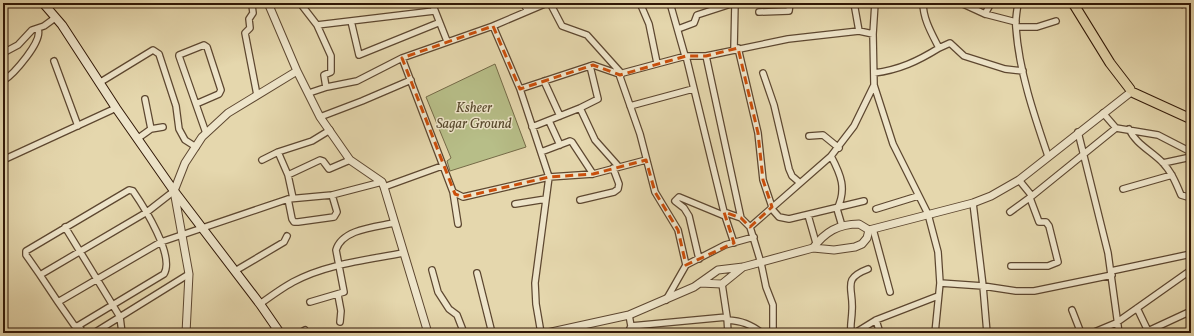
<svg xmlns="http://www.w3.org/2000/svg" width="1194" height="336" viewBox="0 0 1194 336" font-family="Vollkorn,serif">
<rect width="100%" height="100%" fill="#e5d7ad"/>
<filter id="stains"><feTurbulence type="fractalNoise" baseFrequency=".005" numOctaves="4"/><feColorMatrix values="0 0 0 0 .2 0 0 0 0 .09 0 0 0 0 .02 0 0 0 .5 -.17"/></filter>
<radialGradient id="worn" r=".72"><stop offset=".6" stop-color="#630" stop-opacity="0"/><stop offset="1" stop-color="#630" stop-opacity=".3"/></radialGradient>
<path fill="#b7be88" stroke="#746a47" d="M495,64l31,83 -76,24 -3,-10 4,-3 -25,-61z"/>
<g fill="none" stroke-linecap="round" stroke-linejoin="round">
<defs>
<path id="minor" d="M256,3l-4,2 1,8 -4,6 1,9 -5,5 12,62
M300,3l17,22 117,-14
M432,3l15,38
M523,3l5,8
M550,3l12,23 25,9 35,39
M640,3l9,21 8,39
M670,3l15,53
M854,3l5,28
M875,3l-2,31 1,51 19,59 35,70 10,38 2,31 -5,50
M961,3l24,11
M991,3l-6,11 31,8
M1018,3c-1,8 -3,17 -2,25 3,43 18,87 32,128
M759,12l30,-1 1,-8
M351,21l8,34 79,-32
M317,25l14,31v16l-7,3 2,12
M493,26l27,63 73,-24 26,9 67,-18h20l82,-17 71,-8 14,3
M1016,27h21l19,-6
M678,29l16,-6 3,-8 37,-12
M738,48l20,85 5,47 9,27
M939,48l11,-5 14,13 41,13 18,2
M734,49l1,-46
M3,53l15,-8 14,-15 12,-4 11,-8
M686,56l38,156 17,6
M706,56l35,162 9,9
M402,58l51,134 10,5 86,-20 -29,-88
M54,61l24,65
M763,73l11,32 15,64 3,7 7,6
M874,73c25,-3 44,-12 65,-25 -7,-14 -16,-29 -16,-45
M619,74l21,60 15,58 23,38 8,35 -20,35
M3,81c11,-7 40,-40 35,-52
M544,81l16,35
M99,83l54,-33 6,4 17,52 3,23 6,11 11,7
M309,93l18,-6 30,-6 45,-23 91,-32 54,-23
M145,99l6,30
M196,104l23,-10 2,-4 -14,-43 -3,-2 -25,10v1l27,77
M630,106l63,-17
M580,108l15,32 24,27
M1103,113l13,15 42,7 33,17
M320,117l42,-16 49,-21
M549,121l11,24
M532,127l48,-19 18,-9 -8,-33
M1129,129c6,14 22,22 33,33 9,9 14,21 19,33l10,3
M1078,132l30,121 11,80
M809,136l14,-1 16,13
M137,139l14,-10 12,-2
M541,152l29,-11 2,1 21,32
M831,156c10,19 16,33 6,53l5,17
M3,160l113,-52
M262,160l16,-8
M1163,163l28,-6
M288,175l32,-15 3,1 6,8 21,-9
M1019,180l13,16 84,-68
M384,187l58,-21
M1123,189l49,-14
M174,191l-27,21 -107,63 18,27 103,-60 127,-43 44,-4 50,-13
M453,192l5,32
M293,198l-5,-23 -10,-23 34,-11 18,-11
M288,199l4,20 2,3h4l36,-5 3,-5 -5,-17
M580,200l34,-8 4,-3 1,-5 -6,-16
M973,203l10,83 4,47
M515,204l31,-5
M771,208l8,9 10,2 75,-18
M876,209l42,-13
M1010,212l22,-16
M724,213l10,30
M808,215l8,28
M65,227l55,90 2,16
M873,229l17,63
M699,259l-10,-43 -5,-8 -9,-7 4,-4 46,19
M686,265l39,-20 29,-8
M1011,266h37l10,-4 -9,-36 -3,-4h-7l-9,-24
M432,270l6,22 11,17 8,6 7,18
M235,271l49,-29 3,-6
M1111,271l80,-17
M477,273l15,60
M40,275l-14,-20v-4l103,-61 4,1c11,16 42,65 31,83l-88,53 -2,-2 -16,-23
M940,283l43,3 33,5h18l78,-16
M722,284l5,33
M338,295l3,16 -1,11
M310,302l34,-10 -8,-42c6,-21 40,-23 58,-27
M260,304c11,-8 22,-16 33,-22 33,-18 74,-22 110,-29
M1137,308l11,23
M1072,310l9,23
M727,320c15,1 23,4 35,13
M876,320l4,13
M79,326l4,7
M631,326l96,-9 1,16
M94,333l95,-59
M300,333l5,-3
M541,333l-5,-29 -1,-21 14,-106 44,-3 53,-14
M628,333l3,-7 -2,-11
M773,333v-28l-7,-18 -5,-24 -11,-36 81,-71 23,-30 20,-41
M851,333c-1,-8 1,-15 1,-22 2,-23 -11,-32 16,-42
M855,333l21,-13 62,-24
M1092,333l24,-10 75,-53
M1149,333l-1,-2 41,-19 2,6"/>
<path id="tertiary" d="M268,3l29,68 23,46 30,43 32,22 2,5 44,146
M813,248c12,-16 25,-24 46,-24l10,6
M700,283l22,1 21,-17
M186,333l3,-59 -15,-83 11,-28 17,-26 26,-24 69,-42
M547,333l82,-18 65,-28 24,-17 25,-3 70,-19 21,2 21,-3 7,-3 5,-6 2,-8 104,-27 18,-7 28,-16 112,-88"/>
<path id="secondary" d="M43,3l19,22 54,83 58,83 86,113 20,29"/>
<path id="primary" d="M1073,3l37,60 20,26
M1134,93l57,26"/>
</defs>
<use href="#minor" stroke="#5d4730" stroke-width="8"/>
<use href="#tertiary" stroke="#5d4730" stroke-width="9"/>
<use href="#secondary" stroke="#301706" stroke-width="10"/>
<use href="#primary" stroke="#301706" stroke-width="11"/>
<use href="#minor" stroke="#eee5ca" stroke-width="5.5"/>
<use href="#tertiary" stroke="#eee5ca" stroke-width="7"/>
<use href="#secondary" stroke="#eee5ca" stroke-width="8"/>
<use href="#primary" stroke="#e5d7ad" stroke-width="9"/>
<path stroke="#301706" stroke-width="1.5" stroke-dasharray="7 7" stroke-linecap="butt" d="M1178,3l13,15
M1189,3l2,2"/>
</g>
<path fill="none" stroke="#cc4f0b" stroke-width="3" stroke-dasharray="8 5" stroke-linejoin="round" d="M493,26l27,63 73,-24 27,10 66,-19h20l32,-8 20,85 5,47 9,27 -22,20 -9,-9 -17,-6 10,31 -48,22 -8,-35 -23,-38 -9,-32 -53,14 -44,3 -86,20 -8,-3 -53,-136z"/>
<g text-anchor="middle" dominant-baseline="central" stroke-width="3" stroke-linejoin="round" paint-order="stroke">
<g font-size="14" font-style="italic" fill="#58492d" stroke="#eee5ca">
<text x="474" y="108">Ksheer<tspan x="474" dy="16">Sagar Ground</tspan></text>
</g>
</g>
<rect width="1194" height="336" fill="none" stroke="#e5d7ad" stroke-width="16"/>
<rect x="4" y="4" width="1186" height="328" fill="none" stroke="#301706" stroke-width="2"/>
<rect x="8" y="8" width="1178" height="320" fill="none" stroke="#301706"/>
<rect width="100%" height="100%" filter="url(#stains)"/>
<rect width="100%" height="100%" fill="url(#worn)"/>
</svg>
